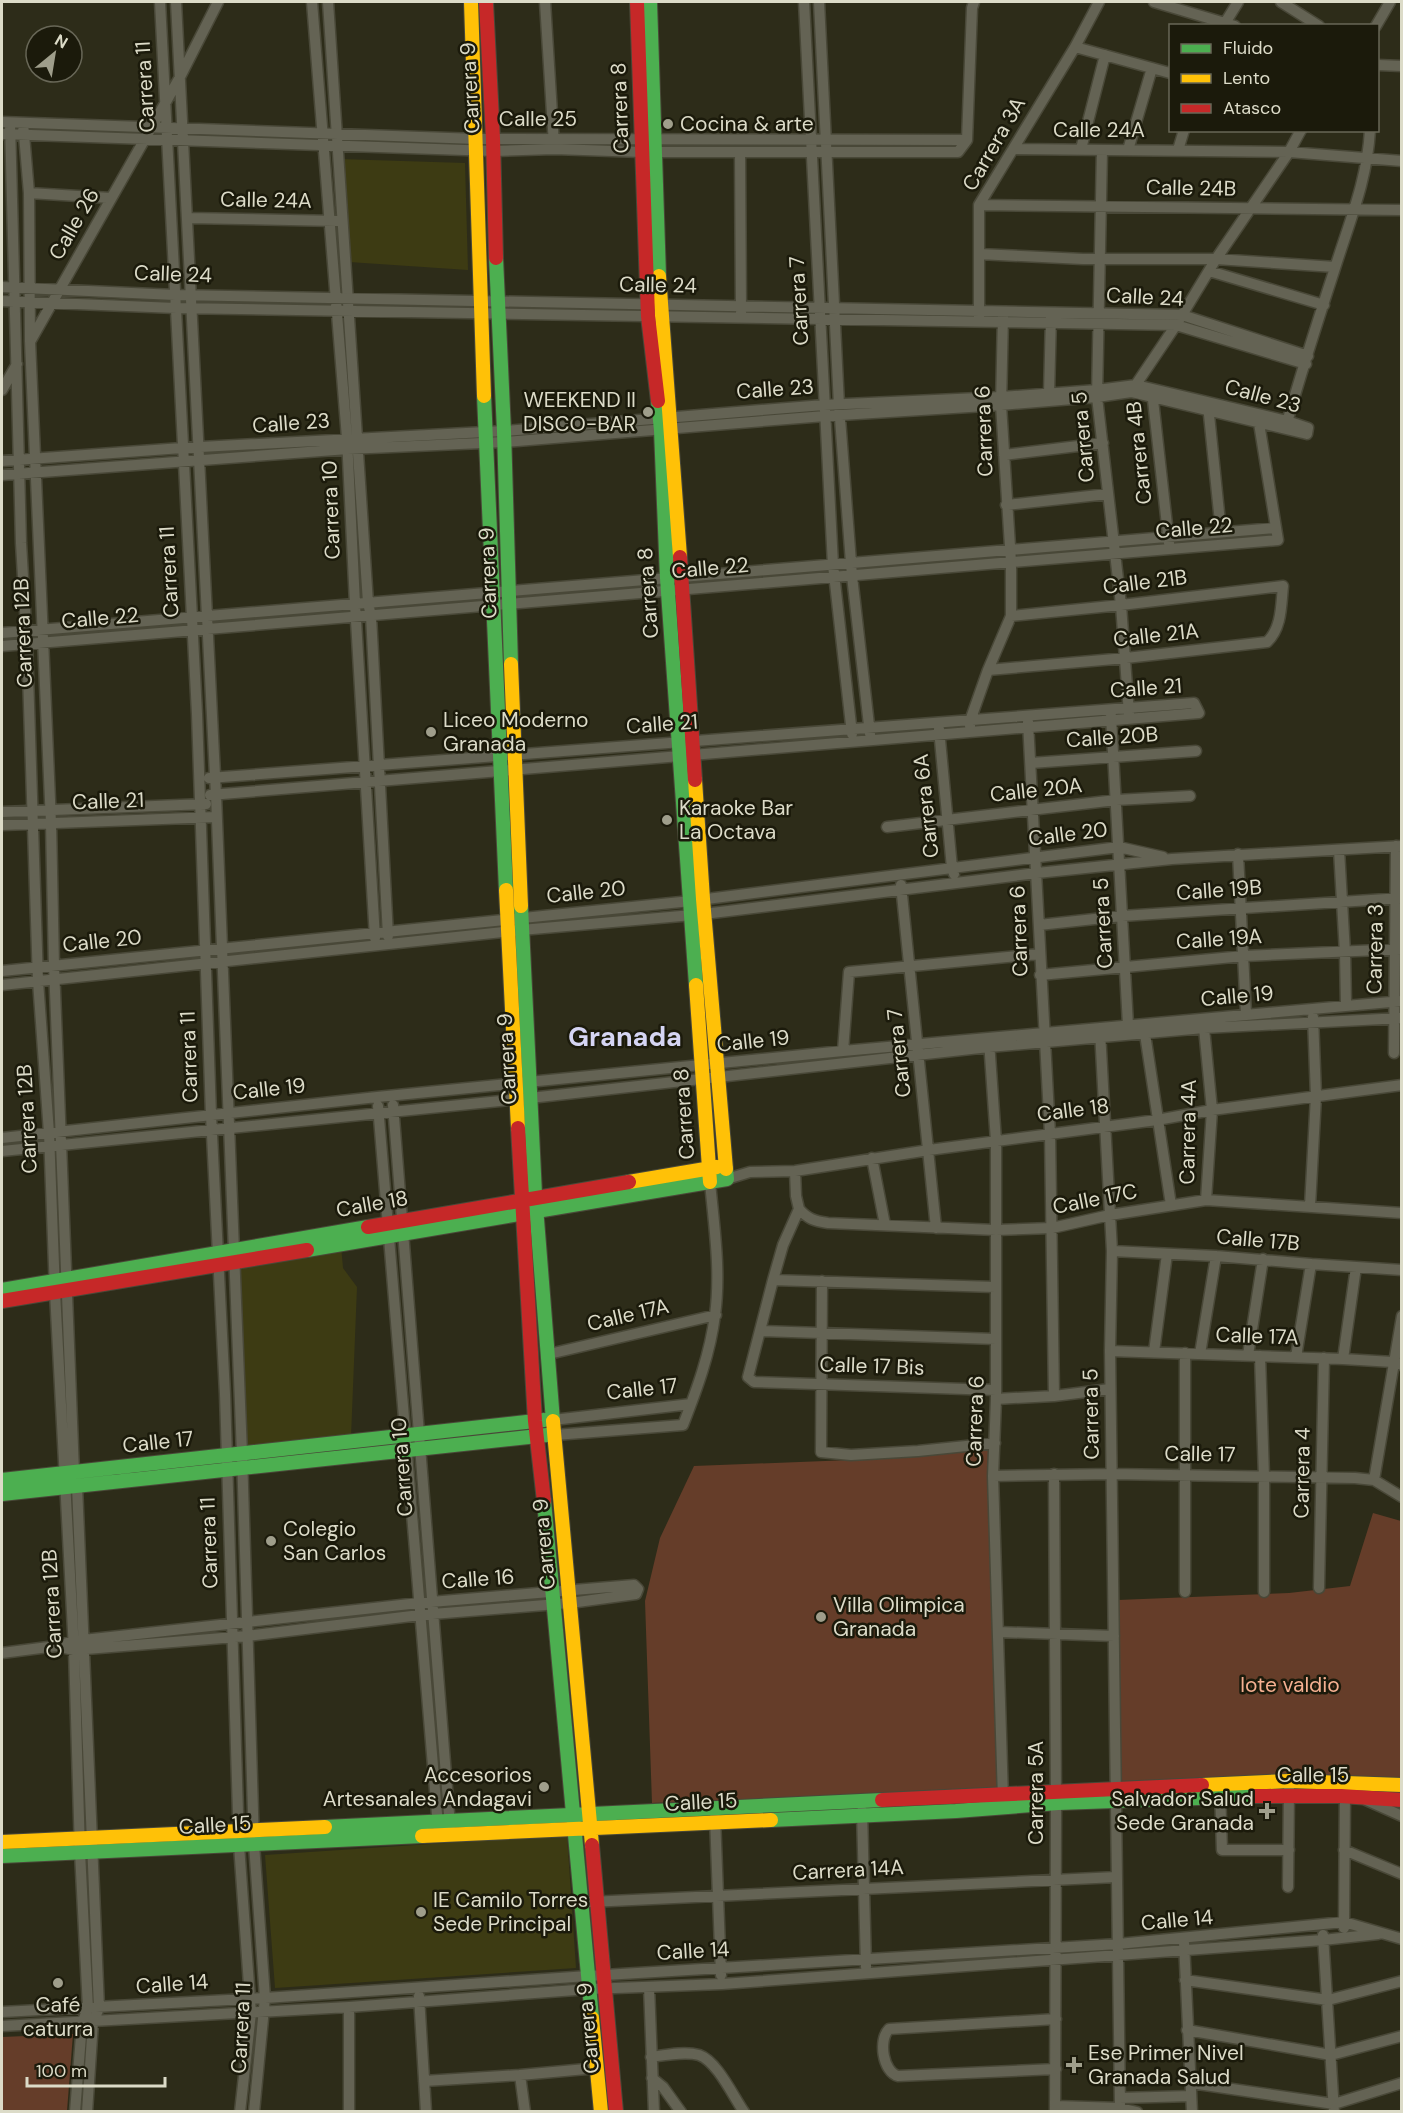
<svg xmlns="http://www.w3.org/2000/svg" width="1403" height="2113" viewBox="0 0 1403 2113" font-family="'DM Sans',sans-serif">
<rect width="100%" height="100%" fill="#2d2c19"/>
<path fill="#3d3b13" d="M339,159l126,4 3,107 -119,-8z
M341,1246l2,22 14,19 -6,150 -105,12 -9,-184z
M567,1835l9,133 -301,20 -10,-133z"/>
<path fill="#653d29" d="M994,1443l6,268 -3,79 -345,13 -7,-202 15,-63 34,-72 156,-6z
M1373,1513l28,8v260l-282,3 -1,-184 171,-7 61,-7z
M73,2034l-6,77h-65v-74z"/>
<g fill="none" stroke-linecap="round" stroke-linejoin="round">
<defs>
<path id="street" d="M160,2l37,712 14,401 14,279 14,451 12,168 -11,99
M176,2l40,793 26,659 12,390 11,154 -11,114
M312,2l35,436 8,166 20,334
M328,2l40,601 3,13 17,320
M545,2l9,143
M804,2l29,563 19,169
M819,2l20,403 13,171 18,158
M1154,2l81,24
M1281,2l38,24
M1225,23l13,-21
M1376,26l14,-24
M1075,47l95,26
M1378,65l24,1
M2,122l475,17 490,1
M10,123l11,420 6,101 11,337 11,152 6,159 19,358 6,202 8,156 -6,15 -7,89
M23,123l6,70 1,148 21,482 3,143 20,506 3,14 22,522 -6,14 -6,90
M2,134l492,17 60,-2 88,3h316l9,-12 5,-132 2,-6
M1013,149l276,3 113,9
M1081,149l24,-94
M1102,150l-5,247 24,208 8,109
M1128,150l24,-82
M1178,150l6,-20
M740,152l1,159
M29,193l82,5
M979,205l423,5
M188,218l149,3
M979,254l104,5h133l119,8
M1209,271l115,34
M2,287l173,8 1007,20 126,41
M2,301l174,7 1000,17 130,39
M979,317v-112l96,-158 24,-45
M31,340l149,-263 38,-75
M1133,389l43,-64 40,-66 73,-107 12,-22
M2,390l15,-26
M1152,391l17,152
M1049,394l2,-78
M1208,405l13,127
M1286,426c15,-53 32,-106 49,-158 15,-48 32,-87 35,-138
M1004,455l99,-12
M2,461l180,-13 322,-17 320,-26 177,-8 96,-7 39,-5 151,36 21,7 -1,6 -176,-42 -34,5 -96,8 -176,11 -321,26 -156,7 -346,26
M1006,505l102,-11
M2,633l1274,-105
M2,646l1276,-106 -20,-123
M988,670l138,-12 141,-16c15,-14 14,-37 16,-56l-162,19 -110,11
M1111,716l17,309
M1028,722l22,412 4,262
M970,726v-5l18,-51 23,-54v-54l-10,-157 2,-90
M939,729l13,139 2,6
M1031,763l165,-12
M209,778l985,-75 5,10 -989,82
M2,812l204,-8
M2,825l214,-8
M887,827l229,-27 74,-4
M1339,850l6,103 1,52
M1238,854l8,160
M901,885l35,343
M1039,925l83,-9 280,-18
M2,971l689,-70 428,-54 44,10
M1040,975l204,-19 158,-7
M2,985l519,-55 183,-16 333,-41 135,-14 230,-13
M1204,1028l8,82 -6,90
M1100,1031l12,220 -2,100 10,757
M1145,1034l26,171
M989,1041l7,100v258l-3,77 10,323
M843,1051l6,-79 190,-18
M1394,1053l2,-207
M393,1105l57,721
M378,1106l60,720
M2,1138l375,-41 466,-46 559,-50
M2,1151l528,-53 459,-51 215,-19 198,-10
M872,1158l13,67
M795,1171l1,25 3,13 -16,36 -10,35 -25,97 6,5 242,8
M727,1179l23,-7 45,-1 134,-21 228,-30 55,-10 190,-25
M1310,1206l6,-110 -3,-79
M799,1209c9,10 15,12 29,14l168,7 56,-2 58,-13 96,-15 196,13
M1112,1251l104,5 95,8 91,6
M773,1280l222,7
M822,1281l-1,171 30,3 67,-4 77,-8
M760,1331l236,8
M1110,1351l233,8 50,3 9,3
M1154,1352l13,-98
M549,1354l167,-39
M1200,1354l16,-98
M1248,1355l15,-96
M1260,1356l4,121v115
M1296,1357l15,-93
M1343,1359l13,-92
M996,1399l58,-3 56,-7
M553,1420l138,-16
M555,1435l128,-10c14,-36 27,-71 32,-110 6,-44 -1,-89 -5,-133
M1054,1474l2,330 -1,308
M993,1476l119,-2 243,4 19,2 28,17
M1374,1480l28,-164
M1319,1588l5,-230
M1185,1592v-239
M998,1632l116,4
M2,1653l54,-7 18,-5 345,-38 215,-18 4,4 -2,5 -66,9 -150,12 -173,21 -173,14 -18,-4
M1220,1790l2,60h67
M1366,1800l36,16
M862,1811l4,156
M715,1817l6,158
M1344,1850l58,24
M1288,1887l1,-98
M590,1902l527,-25
M1344,1928l1,-137
M1323,1935l11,177
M1184,1942l8,170
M1185,1980l143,20 74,-19
M649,1987l5,125
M419,1996l7,116
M2,2012l263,-14 323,-22 530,-32 226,-22 58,17
M2,2026l347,-19 240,-18 133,-5 601,-44 55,-6
M1187,2030l144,25 71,-19
M651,2057c14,-2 34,-6 48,-2 18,6 34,41 45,57
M1056,2069l-158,7c-15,-4 -20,-36 -9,-47l167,-10
M520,2075l5,37
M652,2078l11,9 18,25
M424,2081l96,-6 77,-7
M1191,2083l143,21 68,-21
M1120,2098l71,-2
M1056,2106l64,2 17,4
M349,2112v-105"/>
<path id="fast" d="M650,2l9,274
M496,258l8,173 7,233
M484,396l22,494
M658,401l3,29 6,148 29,407
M521,906l14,288 18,227
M307,1250l420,-71 -1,-10
M2,1290l366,-63
M2,1480l542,-60
M2,1494l545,-59
M544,1501l48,517
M771,1820l185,-9 102,-8 197,-7
M325,1827l557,-27
M2,1856l420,-20"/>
<path id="slow" d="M471,2l13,394
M659,276l21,281
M511,664l10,242
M695,780l8,119 23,270
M506,890l12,238
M696,985l14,197
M629,1182l88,-15
M553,1421l39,424
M1202,1785l87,-4 113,4
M422,1836l349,-16
M2,1842l323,-15
M592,2018l9,94"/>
<path id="jam" d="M486,2l7,137 3,119
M637,2l11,314 10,85
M680,557l15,223
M518,1128l17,293 9,80
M368,1227l261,-45
M2,1301l305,-51
M1255,1796h86l61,4
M882,1800l320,-15
M592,1845l24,267"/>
</defs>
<use href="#street" stroke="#494838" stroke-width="13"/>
<use href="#fast" stroke="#494838" stroke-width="16"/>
<use href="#slow" stroke="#494838" stroke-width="16"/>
<use href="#jam" stroke="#494838" stroke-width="16"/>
<use href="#street" stroke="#646354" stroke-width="10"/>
<use href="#fast" stroke="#4caf50" stroke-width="14"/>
<use href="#slow" stroke="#ffc107" stroke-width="14"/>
<use href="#jam" stroke="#c62828" stroke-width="14"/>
</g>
<g fill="#9f9e8b" stroke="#1b1a0b" stroke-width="2">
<circle cx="668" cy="124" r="6"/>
<circle cx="648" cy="412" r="6"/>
<circle cx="431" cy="732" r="6"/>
<circle cx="667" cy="820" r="6"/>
<circle cx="271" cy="1541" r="6"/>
<circle cx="821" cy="1617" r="6"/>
<circle cx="544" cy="1787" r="6"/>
<path d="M1264 1802h6v6h6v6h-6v6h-6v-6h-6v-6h6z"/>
<circle cx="421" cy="1912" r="6"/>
<circle cx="58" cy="1983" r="6"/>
<path d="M1071 2056h6v6h6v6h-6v6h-6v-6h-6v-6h6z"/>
</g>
<g text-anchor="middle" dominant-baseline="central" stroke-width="5" stroke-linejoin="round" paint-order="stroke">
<g font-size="21" fill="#dcdbc8" stroke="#1b1a0b">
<text transform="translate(145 87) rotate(-93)">Carrera 11</text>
<text transform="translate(470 88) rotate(-93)">Carrera 9</text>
<text transform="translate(620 108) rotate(-92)">Carrera 8</text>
<text x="538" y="119">Calle 25</text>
<text x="1099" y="130">Calle 24A</text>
<text transform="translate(994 144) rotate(-60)">Carrera 3A</text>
<text transform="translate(1191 188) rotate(1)">Calle 24B</text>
<text transform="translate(266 200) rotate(1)">Calle 24A</text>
<text transform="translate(74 224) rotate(-60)">Calle 26</text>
<text transform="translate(173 274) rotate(2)">Calle 24</text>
<text transform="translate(658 285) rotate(1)">Calle 24</text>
<text transform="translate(1145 297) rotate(3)">Calle 24</text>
<text transform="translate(799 301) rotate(-93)">Carrera 7</text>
<text transform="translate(775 389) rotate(-4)">Calle 23</text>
<text transform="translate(1263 396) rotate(15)">Calle 23</text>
<text transform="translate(291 423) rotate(-4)">Calle 23</text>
<text transform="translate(984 431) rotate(-92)">Carrera 6</text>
<text transform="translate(1083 437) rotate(-95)">Carrera 5</text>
<text transform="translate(1139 453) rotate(-96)">Carrera 4B</text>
<text transform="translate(331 510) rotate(-92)">Carrera 10</text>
<text transform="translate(1194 528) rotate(-5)">Calle 22</text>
<text transform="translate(710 568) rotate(-5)">Calle 22</text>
<text transform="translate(169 572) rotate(-93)">Carrera 11</text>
<text transform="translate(488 573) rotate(-92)">Carrera 9</text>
<text transform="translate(1145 582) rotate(-7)">Calle 21B</text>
<text transform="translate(648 593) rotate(-94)">Carrera 8</text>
<text transform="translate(100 618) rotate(-5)">Calle 22</text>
<text transform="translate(23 633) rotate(-92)">Carrera 12B</text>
<text transform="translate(1156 635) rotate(-6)">Calle 21A</text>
<text transform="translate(1146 688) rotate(-4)">Calle 21</text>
<text transform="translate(662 724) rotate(-4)">Calle 21</text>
<text transform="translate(1112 737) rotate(-4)">Calle 20B</text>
<text transform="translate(1036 790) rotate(-6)">Calle 20A</text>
<text transform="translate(108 801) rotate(-2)">Calle 21</text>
<text transform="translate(926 806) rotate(-96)">Carrera 6A</text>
<text transform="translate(1068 834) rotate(-7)">Calle 20</text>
<text transform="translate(1219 890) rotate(-4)">Calle 19B</text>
<text transform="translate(586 892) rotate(-6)">Calle 20</text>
<text transform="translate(1103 923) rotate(-93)">Carrera 5</text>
<text transform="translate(1019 931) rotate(-92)">Carrera 6</text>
<text transform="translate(1219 939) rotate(-4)">Calle 19A</text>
<text transform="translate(102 941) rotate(-6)">Calle 20</text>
<text transform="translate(1375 949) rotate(-89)">Carrera 3</text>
<text transform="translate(1237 996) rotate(-5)">Calle 19</text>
<text transform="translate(753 1041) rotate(-6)">Calle 19</text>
<text transform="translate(899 1053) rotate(-96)">Carrera 7</text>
<text transform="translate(189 1057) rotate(-92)">Carrera 11</text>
<text transform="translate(507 1059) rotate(-93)">Carrera 9</text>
<text transform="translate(269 1089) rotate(-6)">Calle 19</text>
<text transform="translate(1073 1110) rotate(-7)">Calle 18</text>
<text transform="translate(684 1114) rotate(-94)">Carrera 8</text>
<text transform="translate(27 1119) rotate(-93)">Carrera 12B</text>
<text transform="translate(1188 1132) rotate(-89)">Carrera 4A</text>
<text transform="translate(1095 1199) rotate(-11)">Calle 17C</text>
<text transform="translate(372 1204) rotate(-10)">Calle 18</text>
<text transform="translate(1258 1240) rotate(5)">Calle 17B</text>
<text transform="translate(628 1315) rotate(-13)">Calle 17A</text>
<text transform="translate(1257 1336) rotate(2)">Calle 17A</text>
<text transform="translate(872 1366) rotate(2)">Calle 17 Bis</text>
<text transform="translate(642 1389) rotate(-6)">Calle 17</text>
<text transform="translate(1091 1414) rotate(-91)">Carrera 5</text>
<text transform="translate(975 1421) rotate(-88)">Carrera 6</text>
<text transform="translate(158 1442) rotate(-6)">Calle 17</text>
<text transform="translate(1200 1454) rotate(1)">Calle 17</text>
<text transform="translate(402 1467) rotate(-94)">Carrera 10</text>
<text transform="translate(1302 1473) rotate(-89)">Carrera 4</text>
<text transform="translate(209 1543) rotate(-92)">Carrera 11</text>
<text transform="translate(544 1544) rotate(-95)">Carrera 9</text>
<text transform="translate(478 1579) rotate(-4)">Calle 16</text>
<text transform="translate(52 1604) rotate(-93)">Carrera 12B</text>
<text x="1313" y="1775">Calle 15</text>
<text transform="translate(1036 1793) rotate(-90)">Carrera 5A</text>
<text transform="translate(701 1802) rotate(-3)">Calle 15</text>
<text transform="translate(215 1825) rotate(-3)">Calle 15</text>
<text transform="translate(848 1870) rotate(-3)">Carrera 14A</text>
<text transform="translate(1177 1920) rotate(-5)">Calle 14</text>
<text transform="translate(693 1951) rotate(-3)">Calle 14</text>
<text transform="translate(172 1984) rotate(-4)">Calle 14</text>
<text transform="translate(241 2028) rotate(-87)">Carrera 11</text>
<text transform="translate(588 2028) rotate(-95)">Carrera 9</text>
</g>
<g font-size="21" fill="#dcdbc8" stroke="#1b1a0b" text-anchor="start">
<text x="680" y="124">Cocina &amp; arte</text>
<text x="636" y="400" text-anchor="end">WEEKEND II<tspan x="636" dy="24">DISCO-BAR</tspan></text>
<text x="443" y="720">Liceo Moderno<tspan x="443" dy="24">Granada</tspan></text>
<text x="679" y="808">Karaoke Bar<tspan x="679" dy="24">La Octava</tspan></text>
<text x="283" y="1529">Colegio<tspan x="283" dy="24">San Carlos</tspan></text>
<text x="833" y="1605">Villa Olimpica<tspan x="833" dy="24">Granada</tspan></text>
<text x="532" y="1775" text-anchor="end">Accesorios<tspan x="532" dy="24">Artesanales Andagavi</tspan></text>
<text x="1254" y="1799" text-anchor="end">Salvador Salud<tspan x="1254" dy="24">Sede Granada</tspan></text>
<text x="433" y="1900">IE Camilo Torres<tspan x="433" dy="24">Sede Principal</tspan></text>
<text x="58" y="2005" text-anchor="middle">Café<tspan x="58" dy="24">caturra</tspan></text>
<text x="1088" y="2053">Ese Primer Nivel<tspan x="1088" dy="24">Granada Salud</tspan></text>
</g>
<g font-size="21" fill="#f5b091" stroke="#1b1a0b">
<text x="1290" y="1685">lote valdio</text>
</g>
<g font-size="27" font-weight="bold" fill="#d5d5f3" stroke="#1b1a0b">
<text x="625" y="1036">Granada</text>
</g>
</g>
<rect width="1403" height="2113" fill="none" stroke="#dcdbc8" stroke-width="6"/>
<rect x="1169" y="24" width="210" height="108" fill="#1b1a0b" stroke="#686757" stroke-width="1.5"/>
<rect x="1181" y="44" width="30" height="9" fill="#4caf50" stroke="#686757" stroke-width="1.5"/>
<text x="1223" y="54" font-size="18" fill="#dcdbc8">Fluido</text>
<rect x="1181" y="74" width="30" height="9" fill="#ffc107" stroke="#686757" stroke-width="1.5"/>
<text x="1223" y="84" font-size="18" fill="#dcdbc8">Lento</text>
<rect x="1181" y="104" width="30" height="9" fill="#c62828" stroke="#686757" stroke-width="1.5"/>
<text x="1223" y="114" font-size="18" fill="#dcdbc8">Atasco</text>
<g transform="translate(54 54) rotate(30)"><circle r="28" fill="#1b1a0b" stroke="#686757" stroke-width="1.5"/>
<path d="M0-4.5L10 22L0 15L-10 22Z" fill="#9f9e8b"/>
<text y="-9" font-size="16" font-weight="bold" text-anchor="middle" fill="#dcdbc8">N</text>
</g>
<path d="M27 2077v9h138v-9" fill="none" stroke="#dcdbc8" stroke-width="3"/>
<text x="36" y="2077" font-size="18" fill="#dcdbc8" stroke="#1b1a0b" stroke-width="4.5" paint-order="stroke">100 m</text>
</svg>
